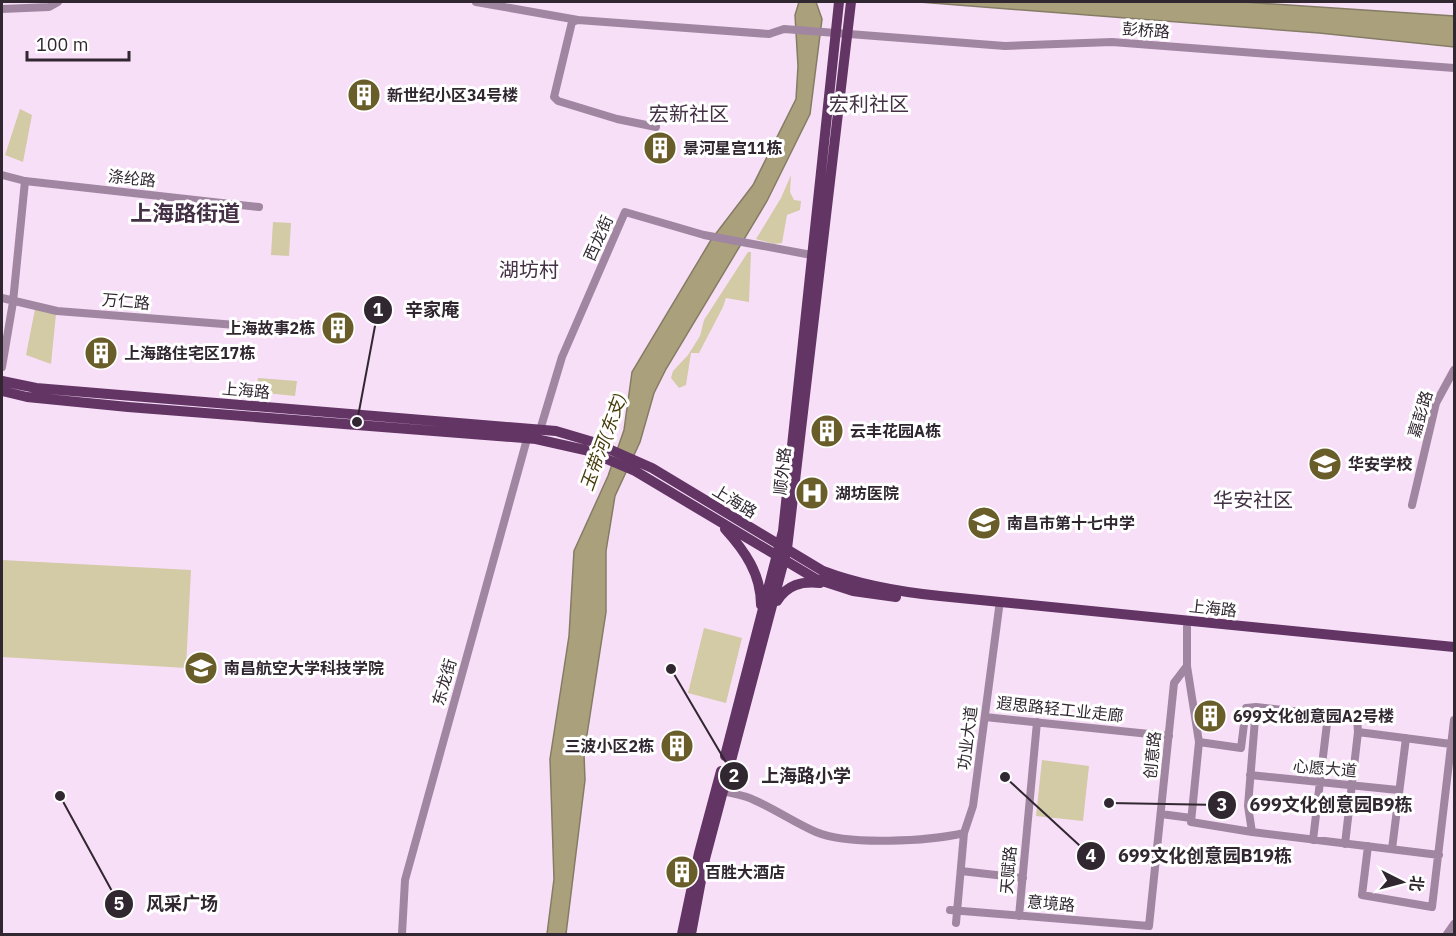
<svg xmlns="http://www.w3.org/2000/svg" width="1456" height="936" viewBox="0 0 1456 936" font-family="'IBM Plex Sans','Noto Sans SC',sans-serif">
<rect width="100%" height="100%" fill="#f8dff8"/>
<path fill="#d3caa6" d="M20,109l12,6 -9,47 -18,-7z
M791,175l-1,17 4,8 7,1 -1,9 -13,5 -5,28 -8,1 -18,-5 25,-41z
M273,222l18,1 -2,33 -18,-1z
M748,252h3l-2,50 -23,-4 -3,9 -24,46h-8l-5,32 -7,3 -8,-10 2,-7 15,-16 12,-19 4,-16z
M35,309l21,5 -5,50 -25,-9z
M258,378l39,3 -2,15 -39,-4z
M2,560l189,10 -5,98 -184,-11z
M704,628l38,10 -16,65 -38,-10z
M1042,760l47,6 -6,55 -47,-5z"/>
<path fill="#aaa17c" stroke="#857c65" stroke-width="1.5" d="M799,2h17l6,17 -12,95 -43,87 -101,168 -12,24 -14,49 -25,54 -9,55v61l-22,142 1,26 -19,154h-19l7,-55 -4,-120 19,-123 5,-85 34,-75 16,-46 8,-58 79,-132 42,-55 43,-86 2,-33 -3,-51z
M919,2h324l211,14v31l-135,-14z"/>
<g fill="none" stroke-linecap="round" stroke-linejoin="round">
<path stroke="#a186a1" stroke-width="8" d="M476,2l102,18
M2,9l47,-2 9,-5
M656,127l-39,-8 -59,-18 -4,-4 18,-75 6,-2 191,14 15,-5 221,17 107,-4 342,26
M2,175l23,6 234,26
M2,298l55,13 192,15
M2,367l11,-65 12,-121
M540,430l22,-73 63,-145 79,23 113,21
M1412,505l24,-102 18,-33
M1187,666l12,76 -8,80 61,10 187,23
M985,717l184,19
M1199,742l42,6 5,-40 10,-1 101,11 1,14 93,12
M1250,775l148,15
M723,791c10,3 22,4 31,9 21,9 41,23 62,32 33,14 113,9 148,1
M1161,814l30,4
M1252,832l-4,-26 8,-99
M1313,840l15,-125
M1345,844l13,-112
M1368,846l-6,49 70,12 22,-187
M1392,849l14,-111
M961,871l62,7
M950,910l199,16 25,-243 13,-17v-39
M1019,916l18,-194
M956,923l8,-90 9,-27 26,-198
M402,934l3,-54 122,-441
M1447,934l7,-10"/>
<path stroke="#633565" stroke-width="10" d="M2,381l34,7 520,43 37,11 59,26 171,103c37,14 77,21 117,25l514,51
M2,391l25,6 101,10 408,32 49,11 50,21 181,108 37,12 43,6
M725,529c20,22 36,45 36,76
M777,601c10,-16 24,-20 43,-18
M725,756l58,-225 56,-529
M682,934l17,-81 22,-82
M691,934l14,-75 82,-310 64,-547"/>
</g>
<defs>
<symbol id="building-disc" viewBox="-11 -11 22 22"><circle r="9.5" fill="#695d29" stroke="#fff"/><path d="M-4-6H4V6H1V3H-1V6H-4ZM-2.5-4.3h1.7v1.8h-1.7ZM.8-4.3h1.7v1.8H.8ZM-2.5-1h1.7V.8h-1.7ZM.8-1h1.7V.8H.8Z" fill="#fff"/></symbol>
<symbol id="school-disc" viewBox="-11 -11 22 22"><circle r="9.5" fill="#695d29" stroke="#fff"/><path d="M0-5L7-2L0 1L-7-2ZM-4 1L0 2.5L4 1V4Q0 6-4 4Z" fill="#fff"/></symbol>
<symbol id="hospital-disc" viewBox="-11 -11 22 22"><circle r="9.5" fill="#695d29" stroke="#fff"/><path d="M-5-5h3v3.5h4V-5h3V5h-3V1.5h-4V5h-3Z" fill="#fff"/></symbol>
</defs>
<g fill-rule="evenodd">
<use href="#building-disc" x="345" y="76" width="38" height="38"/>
<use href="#building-disc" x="641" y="129" width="38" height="38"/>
<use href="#building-disc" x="319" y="309" width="38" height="38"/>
<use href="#building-disc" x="82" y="334" width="38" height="38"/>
<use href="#building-disc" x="808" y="412" width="38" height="38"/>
<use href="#school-disc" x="1306" y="445" width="38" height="38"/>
<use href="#hospital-disc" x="793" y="474" width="38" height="38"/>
<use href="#school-disc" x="965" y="504" width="38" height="38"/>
<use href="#school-disc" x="182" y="649" width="38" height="38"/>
<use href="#building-disc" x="1191" y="697" width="38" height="38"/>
<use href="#building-disc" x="658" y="727" width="38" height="38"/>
<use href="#building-disc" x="663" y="853" width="38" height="38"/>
</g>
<g text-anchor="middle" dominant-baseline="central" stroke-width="6" stroke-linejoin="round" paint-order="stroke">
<g font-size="16" fill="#302730" stroke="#fff">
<text transform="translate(1146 30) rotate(4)">彭桥路</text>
<text transform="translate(132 178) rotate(6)">涤纶路</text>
<text transform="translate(598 238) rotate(-66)">西龙街</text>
<text transform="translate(126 301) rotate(5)">万仁路</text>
<text transform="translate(246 390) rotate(5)">上海路</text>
<text transform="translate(1420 414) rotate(-73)">嘉彭路</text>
<text transform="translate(782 471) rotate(-84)">顺外路</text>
<text transform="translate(735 501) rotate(31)">上海路</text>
<text transform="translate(1213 608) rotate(6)">上海路</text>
<text transform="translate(444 682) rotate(-74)">东龙街</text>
<text transform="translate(1060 709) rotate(6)">遐思路轻工业走廊</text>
<text transform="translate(967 738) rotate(-83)">功业大道</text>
<text transform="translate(1152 755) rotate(-84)">创意路</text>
<text transform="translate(1325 768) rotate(5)">心愿大道</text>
<text transform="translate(1008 870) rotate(-85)">天赋路</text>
<text transform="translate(1051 903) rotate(5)">意境路</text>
</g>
<g font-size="16" font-weight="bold" fill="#302730" stroke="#fff" text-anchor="start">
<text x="387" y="95">新世纪小区34号楼</text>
<text x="683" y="148">景河星宫11栋</text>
<text x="315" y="328" text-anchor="end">上海故事2栋</text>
<text x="124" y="353">上海路住宅区17栋</text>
<text x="850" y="431">云丰花园A栋</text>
<text x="1348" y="464">华安学校</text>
<text x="835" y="493">湖坊医院</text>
<text x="1007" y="523">南昌市第十七中学</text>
<text x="224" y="668">南昌航空大学科技学院</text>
<text x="1233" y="716">699文化创意园A2号楼</text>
<text x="654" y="746" text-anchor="end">三波小区2栋</text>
<text x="705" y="872">百胜大酒店</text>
</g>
<g font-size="18" font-style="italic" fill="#473c0b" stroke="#fff">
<text transform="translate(603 442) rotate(-70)">玉带河(东支)</text>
</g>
<g font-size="20" fill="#443145" stroke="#fff">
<text x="869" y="103">宏利社区</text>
<text x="689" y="113">宏新社区</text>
<text x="529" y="269">湖坊村</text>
<text x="1253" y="499">华安社区</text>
</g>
<g font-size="22" font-weight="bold" fill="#443145" stroke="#fff">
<text x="185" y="212">上海路街道</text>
</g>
</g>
<path fill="none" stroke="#302730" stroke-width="2" d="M357 422L378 310M671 669L734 776M1109 803L1222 805M1005 777L1091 856M60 796L119 904"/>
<g fill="#302730" stroke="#fff" stroke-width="2">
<circle cx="357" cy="422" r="6"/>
<circle cx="671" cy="669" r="6"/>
<circle cx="1109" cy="803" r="6"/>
<circle cx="1005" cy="777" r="6"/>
<circle cx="60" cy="796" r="6"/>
<circle cx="378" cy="310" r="15"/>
<circle cx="734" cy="776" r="15"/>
<circle cx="1222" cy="805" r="15"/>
<circle cx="1091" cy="856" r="15"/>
<circle cx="119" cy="904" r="15"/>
</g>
<g font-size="18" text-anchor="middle" font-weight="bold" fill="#fff">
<text x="378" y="316">1</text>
<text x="734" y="782">2</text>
<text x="1222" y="811">3</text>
<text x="1091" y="862">4</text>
<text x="119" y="910">5</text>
</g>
<g font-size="18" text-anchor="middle" font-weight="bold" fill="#302730" stroke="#fff" stroke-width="6" stroke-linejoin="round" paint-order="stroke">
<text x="432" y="316">辛家庵</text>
<text x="806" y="782">上海路小学</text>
<text x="1331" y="811">699文化创意园B9栋</text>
<text x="1205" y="862">699文化创意园B19栋</text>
<text x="182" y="910">风采广场</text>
</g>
<rect width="1456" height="936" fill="none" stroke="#302730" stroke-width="6"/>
<g transform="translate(1402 882) rotate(96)" stroke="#ffffff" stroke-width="4.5" paint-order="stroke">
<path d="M0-4.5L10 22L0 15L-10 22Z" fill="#302730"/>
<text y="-9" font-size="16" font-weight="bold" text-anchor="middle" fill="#302730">北</text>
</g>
<path d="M27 51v9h102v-9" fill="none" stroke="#302730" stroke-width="3"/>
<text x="36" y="51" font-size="18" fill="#302730" stroke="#ffffff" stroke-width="4.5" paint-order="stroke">100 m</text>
</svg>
